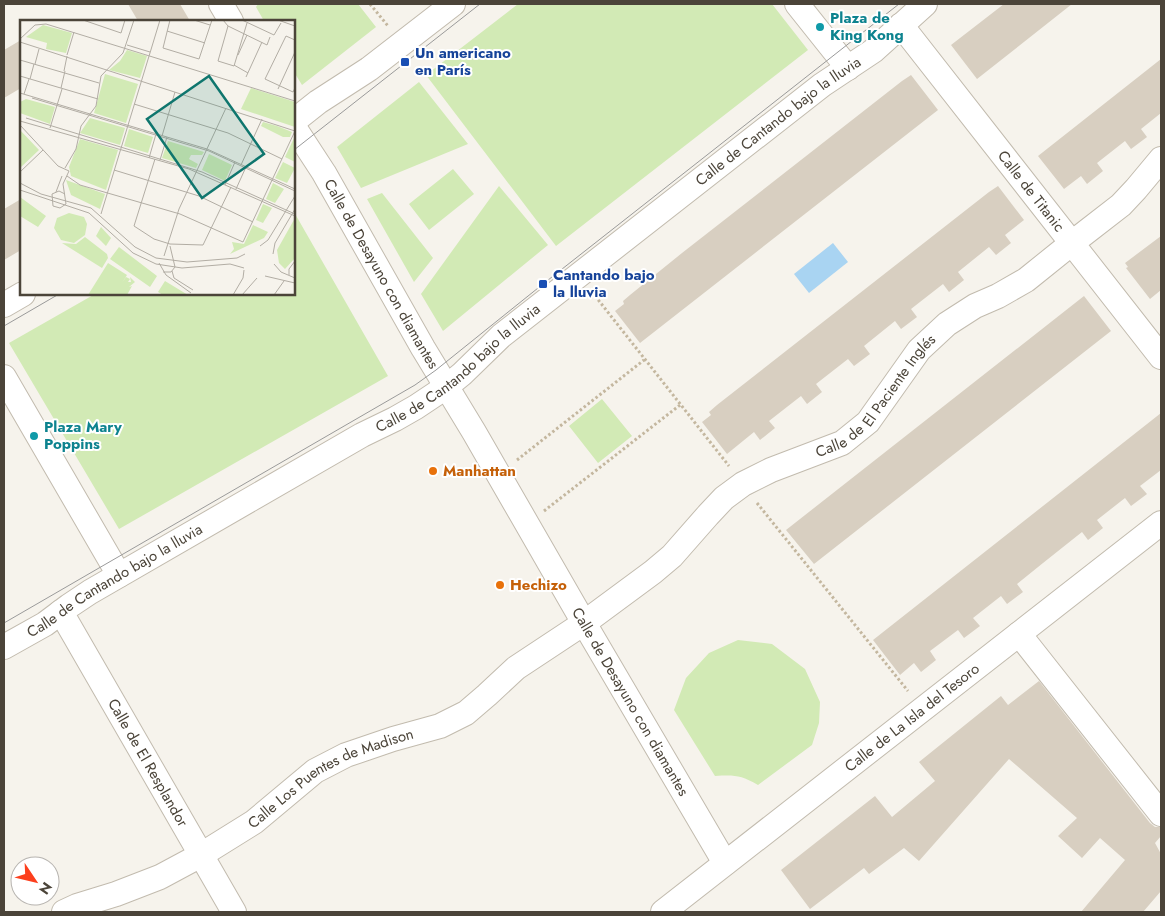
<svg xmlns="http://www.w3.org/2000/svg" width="1165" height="916" viewBox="0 0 1165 916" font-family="Jost,sans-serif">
<rect width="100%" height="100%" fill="#f6f3ec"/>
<path fill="#d2eab5" d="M258,4h100l18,23 -74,58 -8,-13v-51h-30l-8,-14z
M518,4h254l36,46 -252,196 -130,-171z
M419,82l49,62 -107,44 -24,-41z
M453,169l21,25 -45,36 -20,-26z
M499,186l49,59 -105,86 -22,-37z
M382,193l51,65 -19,24 -47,-83z
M294,212l94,164 -269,153 -110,-186 86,-49h199z
M602,399l30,37 -34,27 -29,-37z
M738,640l34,4 33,25 15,33 -1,21 -7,22 -54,40c-18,-10 -23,-10 -43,-9l-41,-66 12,-32 23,-25z"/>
<path fill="#a9d4f2" d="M833,243l15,19 -39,31 -15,-19z"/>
<path fill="#d8cfc1" d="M128,4h52l10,17h-52z
M1004,4h68l-95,75 -26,-34z
M21,40v48l-17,10v-48z
M1161,59v54l-20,16 6,8 -16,12 -6,-8 -28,22 6,8 -16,13 -6,-8 -17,13 -26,-33z
M911,75l27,35 -298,233 -25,-32 9,-7 -1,-3 7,-6 52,-42 220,-172z
M998,186l26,34 -19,15 6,8 -15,12 -7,-8 -31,25 6,8 -15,12 -6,-8 -32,25 6,8 -16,12 -6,-8 -31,25 6,8 -16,12 -6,-7 -32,25 6,8 -15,12 -6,-8 -32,25 6,7 -15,12 -6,-8 -27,22 -25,-32 9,-7 -2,-3 8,-7 272,-213z
M21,199v51l-17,10v-51z
M1161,236v54l-11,9 -24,-31 2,-1 -3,-4z
M1084,296l27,35 -297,233 -28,-34z
M1161,413v57l-21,16 7,8 -16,12 -6,-8 -28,22 6,8 -15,12 -6,-8 -39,31 -26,21 6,8 -16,12 -6,-8 -28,22 7,8 -16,12 -6,-8 -28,21 6,9 -15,12 -7,-9 -14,12 -27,-35z
M1039,681l111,142 5,4h6v9l-6,7 6,11v37l-18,21h-62l44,-52 -25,-22 -18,20 -24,-22 19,-18 -68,-59 -90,102 -15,-13 -35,26 -5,-6 -54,41 -29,-39 94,-74 17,21 43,-36 -16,-19 82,-66 7,9z"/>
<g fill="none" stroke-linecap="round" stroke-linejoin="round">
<defs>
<g id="street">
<path d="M221,4l10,17"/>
<path d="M797,4l51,64"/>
<path id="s1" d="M901,25l260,332"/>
<path d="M294,121l24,-19 51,-33 84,-65"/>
<path id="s2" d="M294,127l30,46 99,175 51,84 110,191 141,240"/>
<path d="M4,305l19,-11"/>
<path d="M4,377l115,198"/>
<path id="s3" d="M61,612l173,300"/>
<path d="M1019,634l142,180"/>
<path id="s4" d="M4,647l41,-23 24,-18 21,-14 272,-157 33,-16 21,-12 30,-20 16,-13 39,-38 321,-251 51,-34 52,-47"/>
<path id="s5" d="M64,912l13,-6 39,-12 44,-17 41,-22 53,-33 61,-51 31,-16 47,-16 47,-13 26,-13 21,-18 29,-27 68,-45 69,-51 19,-16 36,-41 16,-17 19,-14 28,-14 71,-27 26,-21 51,-72 28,-26 28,-18 23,-10 28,-16 46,-37 49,-38 15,-16 25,-30"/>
<path id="s6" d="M663,912l498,-389"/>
</g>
</defs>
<use href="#street" stroke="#c2bbae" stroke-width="26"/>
<path stroke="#c4b79f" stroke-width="3" stroke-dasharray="2.5 2.5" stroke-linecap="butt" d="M370,4l18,22
M592,292l137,174
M517,460l127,-100
M757,503l151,188
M544,511l136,-106"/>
<use href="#street" stroke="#fff" stroke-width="24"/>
<path stroke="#9a9a9a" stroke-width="1" d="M294,150l186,-146
M4,326l55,-32
M4,623l411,-238 21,-15 107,-86 356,-280"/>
</g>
<g fill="#0f9aa8" stroke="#fff" stroke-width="2">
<circle cx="820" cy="27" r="5"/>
<circle cx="34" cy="436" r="5"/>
</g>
<g fill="#1a4fb4" stroke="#fff" stroke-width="2">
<rect x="400" y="57" width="10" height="10" rx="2.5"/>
<rect x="538" y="279" width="10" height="10" rx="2.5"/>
</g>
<g fill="#e8710a" stroke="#fff" stroke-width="2">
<circle cx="433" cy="471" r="5"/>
<circle cx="500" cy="585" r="5"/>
</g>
<g text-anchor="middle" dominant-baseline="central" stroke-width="4" stroke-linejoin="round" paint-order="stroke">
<g font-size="15" font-weight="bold" fill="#0d838f" stroke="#fff" text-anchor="start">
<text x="830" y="18">Plaza de<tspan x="830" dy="17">King Kong</tspan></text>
<text x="44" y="427">Plaza Mary<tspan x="44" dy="17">Poppins</tspan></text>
</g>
<g font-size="15" font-weight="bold" fill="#164399" stroke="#fff" text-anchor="start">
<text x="415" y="53">Un americano<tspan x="415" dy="17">en París</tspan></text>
<text x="553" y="275">Cantando bajo<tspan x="553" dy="17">la lluvia</tspan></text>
</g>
<g font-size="15" fill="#4b4439" stroke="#fff">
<text stroke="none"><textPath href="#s4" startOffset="939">Calle de Cantando bajo la lluvia</textPath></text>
<text stroke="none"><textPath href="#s1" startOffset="211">Calle de Titanic</textPath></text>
<text stroke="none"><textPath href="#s2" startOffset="171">Calle de Desayuno con diamantes</textPath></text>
<text stroke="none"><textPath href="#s4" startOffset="534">Calle de Cantando bajo la lluvia</textPath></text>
<text stroke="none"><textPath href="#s5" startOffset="978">Calle de El Paciente Inglés</textPath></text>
<text stroke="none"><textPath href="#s4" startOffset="129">Calle de Cantando bajo la lluvia</textPath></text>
<text stroke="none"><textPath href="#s2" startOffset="666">Calle de Desayuno con diamantes</textPath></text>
<text stroke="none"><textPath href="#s6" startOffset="316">Calle de La Isla del Tesoro</textPath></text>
<text stroke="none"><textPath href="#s3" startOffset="174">Calle de El Resplandor</textPath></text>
<text stroke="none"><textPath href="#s5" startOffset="301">Calle Los Puentes de Madison</textPath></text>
</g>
<g font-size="15" font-weight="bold" fill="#c56008" stroke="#fff" text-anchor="start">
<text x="443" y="471">Manhattan</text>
<text x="510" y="585">Hechizo</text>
</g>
</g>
<g transform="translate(20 20)">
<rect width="275" height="275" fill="#f6f3ec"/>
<path d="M23,5l29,8 -6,20 -20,-4 1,-6 -21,-6zM107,30l20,6 -7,22 -31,-8 11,-9zM85,54l33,10 -12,39 -32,-10zM231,68l44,14v25l-54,-18zM6,79l29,8 -5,17 -30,-11v-11zM70,98l35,10 -5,17 -40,-12zM243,102l14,4 15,6 -2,5h-7l-22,-11zM109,109l24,8 -5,16 -24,-7zM0,110l19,20 -19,18zM275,116v26l-10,-5zM60,119l38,11 -12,40 -35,-14 -2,-9zM148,121l36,11 -2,3h-11l-2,4 9,5 -2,4 -34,-10zM189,134l23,11 -7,16 -23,-11zM263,142l12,6 -8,15 -12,-5zM46,160l39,14 -5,15 -29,-14zM253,163l11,6 -9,14 -9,-4zM0,177l26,19 -8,11 -18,-11zM243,184l9,4 -9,15 -7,-3zM49,193l15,4 3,7 -2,11 -11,8 -13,-3 -7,-12 3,-10zM275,198v40l-10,11 -6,-6 -2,-13zM233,205l15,7 -4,6 -34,16 4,-5 -2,-7 12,2zM81,207l10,11 -5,8 -10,-10zM65,217l22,17 1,4 -6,10 -40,-25 14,1zM99,227l38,29 -7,11 -40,-28zM88,243l19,12 -5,8 4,-6 4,2 -2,3h3l-1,-5 5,5 -6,5 3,-1 -5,9h-39zM145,261l23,14h-25l-5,-3z" fill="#d2eab5"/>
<path fill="none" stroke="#b2ada4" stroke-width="1" d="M63,0l38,13 4,-13M150,0l-7,28 36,11 13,-39M174,0l16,5M203,0l5,6 39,19 3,-8M222,0l32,15 7,-12M258,0l17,6M208,6l-10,35 16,5 13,-43M147,11l38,12M0,19l15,-14 11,-1 249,77M275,20l-9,-4 -21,43 28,13 2,-4M0,22l275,89M107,25l23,7M47,35l7,-23M218,35l9,-20M0,40l79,23M15,44l4,-15M214,45l14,8M44,51l3,-15M0,56l78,23M226,57l16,-35M10,59l4,-15M41,68l4,-17M258,69l17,-37M0,73l187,56 88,40M4,74l5,-15M12,78l177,53 86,40M114,84l94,29 54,26M6,98l176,54 93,42M0,101l169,48 106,47M0,105l38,41 11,5 -6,13 3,20 -6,4 -7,-2 -1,-12 7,-3 6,3M30,108l12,-39M142,116l13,-44M129,138l7,-24M135,139l-21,67 20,13 16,5 33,1 28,-58M140,140l7,-23M221,145l21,-46M45,148l11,-19 5,-23 15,-20 5,-30 22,-23 11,-33M94,150l85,26 54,26M0,152l23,-22M47,156l13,9 100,29 63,28 52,-111M0,163l21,11 50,14 44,39 21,11 31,4 50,-4 8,-4M205,165l10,-23M216,169l10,-22M0,170l69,23 44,40 23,11 26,4 48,-4 14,4M36,172l6,-16M81,194l59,-194M240,226l8,-6 27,-44M253,234l2,-11 20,-34M144,236l15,-47 47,-101M139,243l7,12 25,18M254,244l7,8 14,6M152,251l2,7 19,12M143,252h8l4,-5 -5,-21M269,255v-6l6,-8M245,256l30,7M213,275l10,-17 1,-8M222,275l15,-17M254,275l10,-14"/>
<path fill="#0f766e" fill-opacity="0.15" stroke="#0f766e" stroke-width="2.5" d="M189,56l55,78 -62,44 -55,-79z"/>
<rect width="275" height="275" fill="none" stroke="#4b4439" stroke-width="2.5"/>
</g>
<rect width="1165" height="916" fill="none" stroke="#4b4439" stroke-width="10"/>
<g transform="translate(35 881) rotate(125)"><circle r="24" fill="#ffffff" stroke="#b7b4b0"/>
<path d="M0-4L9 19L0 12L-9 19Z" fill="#fc3f1d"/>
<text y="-8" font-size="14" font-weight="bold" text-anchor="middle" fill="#4b4439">N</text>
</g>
</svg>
